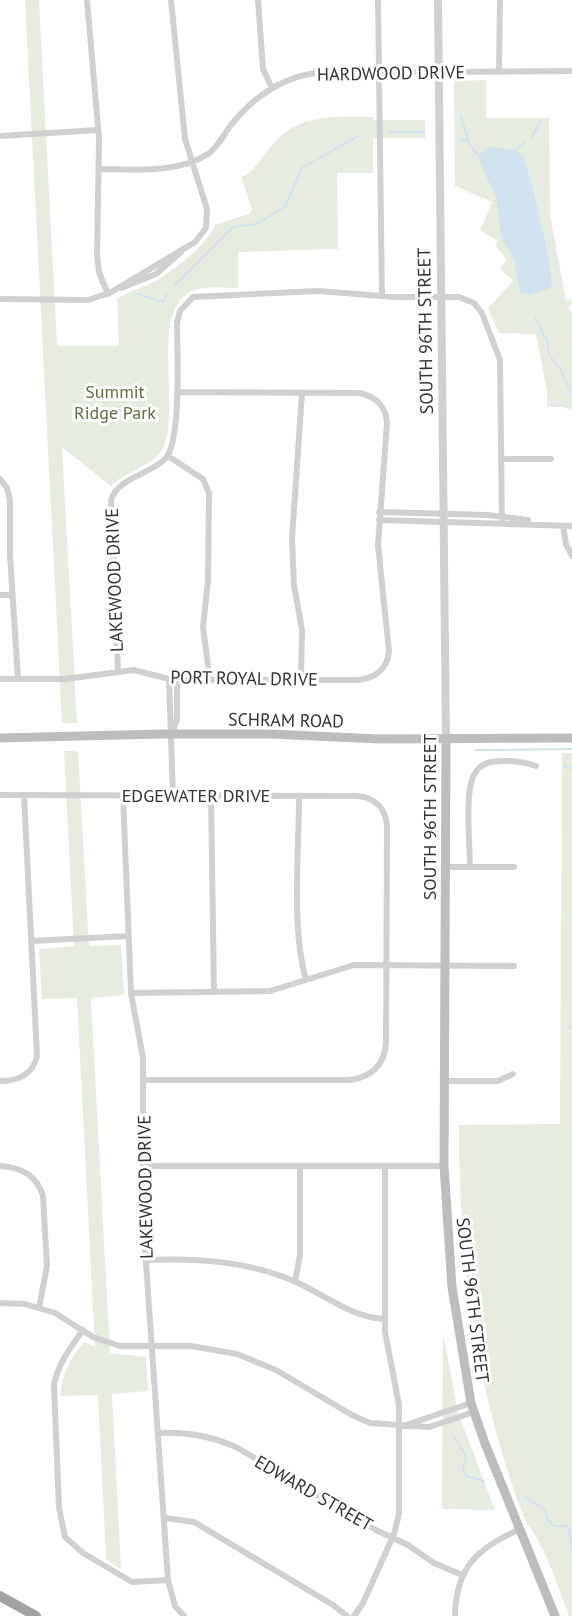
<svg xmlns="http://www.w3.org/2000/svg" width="572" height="1616" viewBox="0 0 572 1616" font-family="'PT Sans',sans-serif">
<rect width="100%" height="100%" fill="#fff"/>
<path fill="#e6ecdf" d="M25,0h14l18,346h62l-2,-47c13,-9 29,-12 42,-20 18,-12 48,-34 56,-54l34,-11 3,-5 -11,-32c15,-5 21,-22 32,-33 27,-31 63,-27 100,-27v3h52v18h-52v35h-36l1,76 -100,3v36c-14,0 -32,-3 -46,3 -44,20 -10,118 -29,157 -9,18 -38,23 -52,38l-49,-39 15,276h-15z
M486,80v38h63l1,96 16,87 6,-2v6l-4,2 4,7v97l-8,-4h-17v-16l-11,-57 -37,-1 -11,-25 25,-27 -13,-13 7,-8 -12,-15 3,-4 -18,-11 12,-28 -37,-16 -1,-105z
M64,751h14l11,195 32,-1 3,50 -33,3 19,355 36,4 2,34 -36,3 9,175 -15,-10 -8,-164 -38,1c2,-22 10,-37 24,-54l11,5 -18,-349 -35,1 -3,-50 35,-3z
M562,753h10v863h-3c-9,-24 -17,-49 -29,-72 -5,-11 -14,-20 -18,-31 -47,-126 -63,-255 -63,-388l101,-1z
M443,1333l15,80 37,97 -53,-1z"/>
<path fill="#cfe2ee" d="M488,147l28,3 8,8c6,17 32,119 27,130l-23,7 -8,-2 -6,-33 -13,-24 -5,-39 -17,-36 2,-8z"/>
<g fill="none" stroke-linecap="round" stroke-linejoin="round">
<path stroke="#cfe2ee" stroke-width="2" d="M461,117l9,29 10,10
M390,132h34
M532,137l9,-16
M461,140l7,1
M516,150l9,-9
M175,285l58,-58 23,-3 29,-17 17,-39 56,-32
M138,294l25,8 4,-7
M535,317l12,24 2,14 11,14 12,25
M475,750l97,-1
M563,766l9,2
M568,1026l4,1
M453,1435l13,21 -3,13 3,7 18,5
M524,1497l21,12 2,10 7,7h14l4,23"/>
<path stroke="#d0d0d0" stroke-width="6" d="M87,0l12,138 -2,118 2,16 9,22
M258,0l5,69 9,19
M378,0l4,296
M499,71l1,-71
M0,136l98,-6
M99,169c35,0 78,5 109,-15 10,-7 16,-20 23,-29 22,-27 49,-47 84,-52l257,-2
M121,288l35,-14 25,-22
M108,294l87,-52 11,-14 1,-19 -22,-70 -14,-139
M0,299l88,1 24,-8
M168,456l35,23 6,14 -1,87 -5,47 7,53
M501,459h50
M0,479l7,9 3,12v55l8,124
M379,512l109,3 40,5
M379,520l193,6
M563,526l3,18 6,12
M0,595h12
M118,672l-7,-172c8,-23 38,-25 54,-41 17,-17 12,-109 12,-136l3,-12 13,-14 125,-6 77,6h64l15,6 8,10 18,47 2,163
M0,679h65l69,-9 35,9 22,1h167c18,-2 29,-10 31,-29l-11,-106 9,-122c-1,-17 -12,-27 -28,-30l-182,-1
M169,679l4,116
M301,680l1,-50 -8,-45 -2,-46 10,-146
M173,731l4,-12v-40
M0,795l358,1c17,2 28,12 29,31l-1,216c-1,22 -16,35 -37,37h-206
M123,795l8,198 12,65v162l25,360 7,26 9,10
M211,795l3,197
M299,796c0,56 -8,131 7,184
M445,867h69
M470,867c0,-22 -6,-78 5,-94 7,-11 17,-12 29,-12 12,0 21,1 32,5
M31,941l97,-5
M131,993l139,-2 84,-26 160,1
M0,1081c17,0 33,-6 37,-25l-13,-261
M444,1081h54l15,-7
M0,1166c21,1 37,10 43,30l4,70 -8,42
M143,1166h301
M146,1260c52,-2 102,1 150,22 31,14 54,35 89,37
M295,1282l5,-27v-89
M0,1303l25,1 30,9 38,24 27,9h71l46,8 39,16 76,45 18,8 59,4 45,-15
M83,1330c-12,17 -25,33 -29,55l5,123 6,29 18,16 49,29 36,-2
M406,1425l65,-22
M160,1433c28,-1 50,3 76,14l140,83 32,15 26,18 28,12
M165,1518l29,4 139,83 14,11
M354,1616l9,-13 31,-69 5,-20v-109l-14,-73v-166
M455,1616c1,-50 23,-68 65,-87"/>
<path stroke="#d0d0d0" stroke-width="8" d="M438,0l8,739"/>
<path stroke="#bdbdbd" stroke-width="9" d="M0,738l160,-4h110l110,5 192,-1
M446,739l-2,427 8,121 19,116 13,38 71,175"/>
<path stroke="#a2a2a2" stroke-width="10" d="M0,1596l36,20"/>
</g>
<g text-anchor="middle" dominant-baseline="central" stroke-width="6" stroke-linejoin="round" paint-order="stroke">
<g font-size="18" fill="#333" stroke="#fff">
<text transform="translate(391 73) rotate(-1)">HARDWOOD DRIVE</text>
<text transform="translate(425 331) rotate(-91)">SOUTH 96TH STREET</text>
<text transform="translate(114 580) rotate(-92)">LAKEWOOD DRIVE</text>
<text transform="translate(244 678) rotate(1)">PORT ROYAL DRIVE</text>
<text transform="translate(286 720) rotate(1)">SCHRAM ROAD</text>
<text x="196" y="795">EDGEWATER DRIVE</text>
<text transform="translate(429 817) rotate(-90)">SOUTH 96TH STREET</text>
<text transform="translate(145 1187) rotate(-91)">LAKEWOOD DRIVE</text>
<text transform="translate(473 1300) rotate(83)">SOUTH 96TH STREET</text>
<text transform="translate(314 1493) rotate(30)">EDWARD STREET</text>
</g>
<g font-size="18" fill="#56703f" stroke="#fff">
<text x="115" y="391">Summit<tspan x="115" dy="21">Ridge Park</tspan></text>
</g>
</g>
</svg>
